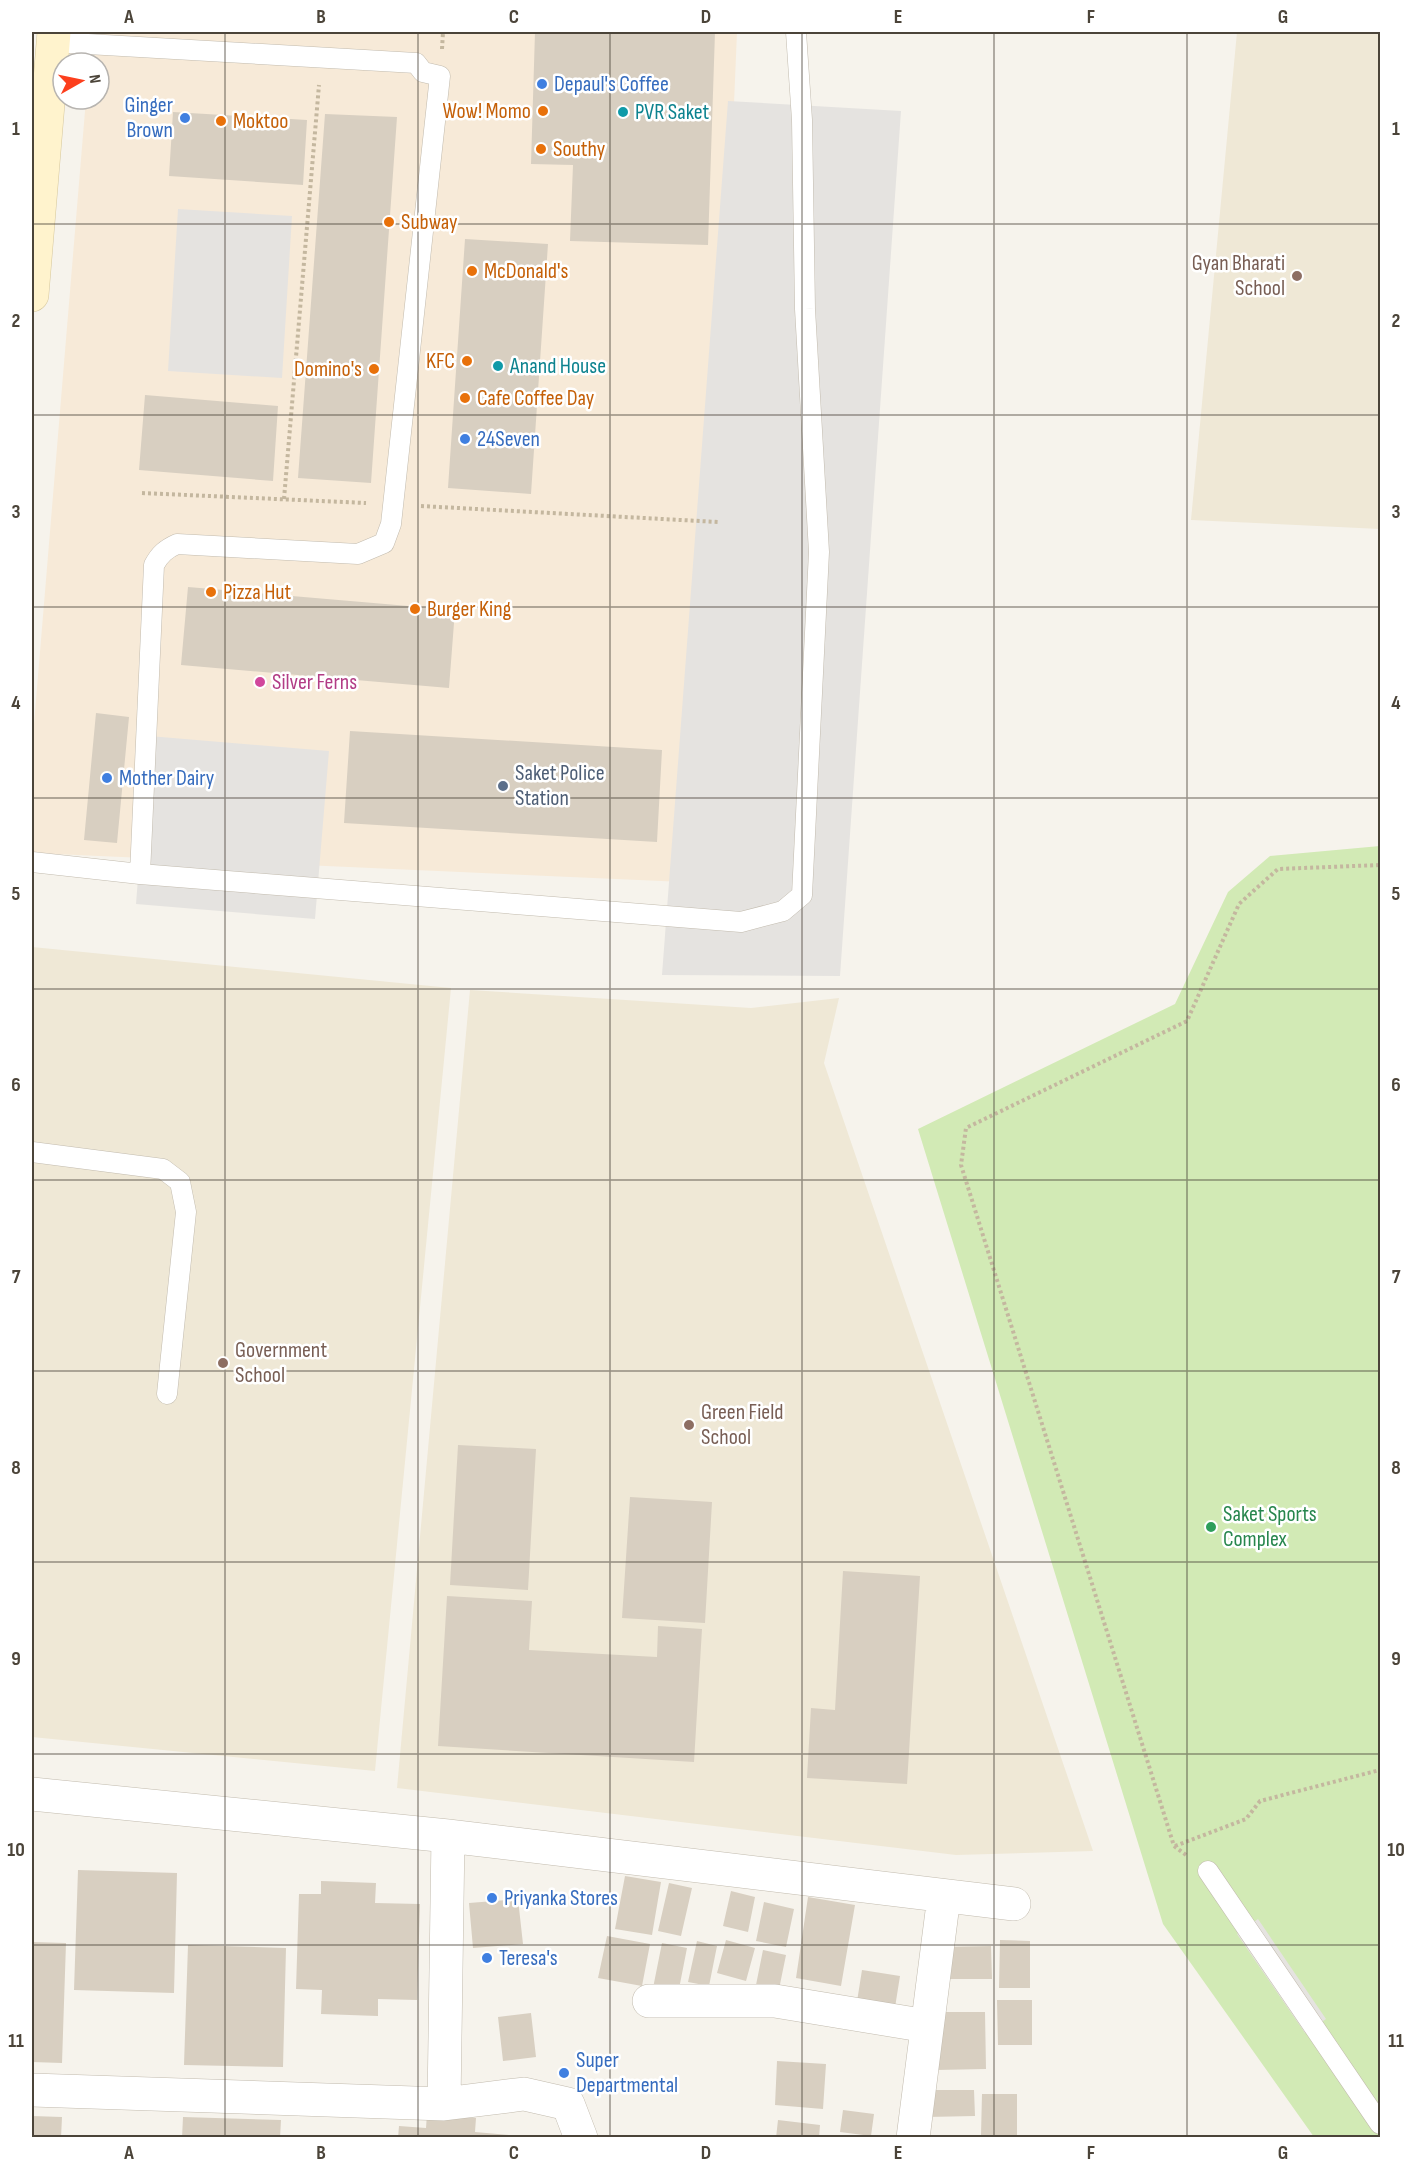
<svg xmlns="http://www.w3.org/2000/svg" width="1412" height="2169" viewBox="0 0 1412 2169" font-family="'Sofia Sans Condensed',sans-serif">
<rect width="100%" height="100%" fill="#f6f3ec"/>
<path fill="#f7ead8" d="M91,32h646l-14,335 -39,515 -652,-29v-105l54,-649h13v-36h-10z"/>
<path fill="#efe8d6" d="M1237,32h143v497l-189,-9z
M32,947l419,41 -76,783 -343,-34z
M470,990l281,18 88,-10 -15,65 269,788 -137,4 -559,-67z"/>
<path fill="#d2eab5" d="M1380,846v1291h-66l-151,-213 -245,-795 257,-125 53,-112 42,-36z"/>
<path fill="#e5e3e0" d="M728,101l173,10 -61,865 -178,-1z
M178,209l114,7 -10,162 -114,-7z
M149,736l180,15 -14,168 -179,-15z
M1258,1919l68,100 -21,14 -68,-99z"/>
<path fill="#d8cfc1" d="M535,32h180l-7,213 -138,-4 3,-76 -42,-1z
M173,112l134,8 -4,65 -134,-9z
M325,114l72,3 -26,366 -73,-5z
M465,239l83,5 -17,250 -83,-6z
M145,395l133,11 -5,75 -134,-11z
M188,587l267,23 -6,78 -268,-23z
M96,713l33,4 -12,126 -33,-3z
M350,731l312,19 -5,92 -313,-19z
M458,1445l78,4 -8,141 -78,-5z
M630,1497l82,5 -7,121 -83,-5z
M843,1571l77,5 -13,208 -100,-6 4,-70 24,2z
M447,1596l85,5 -3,49 128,7 1,-31 44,3 -8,133 -256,-16z
M78,1870l99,3 -3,120 -100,-3z
M625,1876l36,6 -9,53 -37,-6z
M321,1881l55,2 -1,20 45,1 -3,96 -39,-1v17l-57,-2 1,-24 -26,-1 3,-95h22z
M669,1883l23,5 -11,48 -23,-5z
M731,1891l24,6 -7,35 -25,-6z
M808,1897l47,8 -14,81 -45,-8z
M518,1899l5,45 -50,4 -4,-45z
M764,1902l30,7 -8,38 -30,-6z
M607,1936l43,8 -8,42 -44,-8z
M726,1940l29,8 -9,33 -29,-8z
M1000,1940l30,1v47h-31z
M697,1941l20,5 -8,40 -21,-4z
M32,1942l34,1 -4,120 -30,-1z
M662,1943l25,5 -9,46 -25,-6z
M188,1945l98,3 -3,119 -99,-2z
M991,1946l1,33h-51v-32z
M763,1950l23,5 -9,44 -23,-4z
M862,1970l38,6 -7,44 -38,-6z
M997,2000h35v45h-34z
M935,2012h50l1,57 -50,1z
M531,2013l5,44 -33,4 -5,-44z
M777,2061l49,3 -3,45 -48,-4z
M926,2090h48l1,26 -48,1z
M982,2094h35v41h-36z
M843,2110l31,4 -3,22 -31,-4z
M427,2114l49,4 -1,14 34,3v3h-111l1,-12 27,2z
M32,2116l30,1 -1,21h-29z
M183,2117l98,3 -1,18h-98z
M778,2120l42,5 -1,13h-43z"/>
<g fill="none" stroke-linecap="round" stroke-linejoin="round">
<defs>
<path id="lane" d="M53,42l363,21 7,9 17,4 -49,448 -7,19 -26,11 -181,-10c-11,5 -17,10 -23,21l-14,309
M32,862l108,12 601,48 42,-11 19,-16 17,-343 -14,-243 -3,-189 -6,-88
M32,1152l131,17 17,13 6,30 -19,182
M1208,1871l172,253"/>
<path id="street" d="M32,1794l416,42 566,68
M649,2001h126l152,25
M32,2090l412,14 80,-10 44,10 13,34
M444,2104l4,-268
M913,2138l31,-242"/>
<path id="secondary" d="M32,295l22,-263"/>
</defs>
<use href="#lane" stroke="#c2bbae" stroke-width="21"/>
<use href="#street" stroke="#c2bbae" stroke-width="34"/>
<use href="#secondary" stroke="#d6c79b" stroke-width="34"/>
<path stroke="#c4b79f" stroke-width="4" stroke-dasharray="3 3" stroke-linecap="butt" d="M442,49l1,-17
M142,493l224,10
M284,499l35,-414
M421,506l297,16
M1175,1846l71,-27 14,-18 120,-31
M1186,1855l-12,-9 -213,-681 5,-37 221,-107 52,-117 39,-35 102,-4"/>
<use href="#lane" stroke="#fff" stroke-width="20"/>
<use href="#street" stroke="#fff" stroke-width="33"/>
<use href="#secondary" stroke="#fff3cd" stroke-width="33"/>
</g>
<path fill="none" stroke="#4b4439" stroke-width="1.5" stroke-opacity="0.55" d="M225,32v2106M418,32v2106M610,32v2106M802,32v2106M994,32v2106M1187,32v2106M32,224h1348M32,415h1348M32,607h1348M32,798h1348M32,989h1348M32,1180h1348M32,1371h1348M32,1562h1348M32,1754h1348M32,1945h1348"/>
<g fill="#3f7fe0" stroke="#fff" stroke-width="2">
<circle cx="542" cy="84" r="6"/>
<circle cx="185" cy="118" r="6"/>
<circle cx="465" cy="439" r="6"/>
<circle cx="107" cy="778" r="6"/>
<circle cx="492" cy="1898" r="6"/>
<circle cx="487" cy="1958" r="6"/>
<circle cx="564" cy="2073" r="6"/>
</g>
<g fill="#e8710a" stroke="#fff" stroke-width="2">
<circle cx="543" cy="111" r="6"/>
<circle cx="221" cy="121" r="6"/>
<circle cx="541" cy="149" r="6"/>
<circle cx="389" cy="222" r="6"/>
<circle cx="472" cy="271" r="6"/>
<circle cx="467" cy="361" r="6"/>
<circle cx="374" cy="369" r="6"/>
<circle cx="465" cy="398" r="6"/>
<circle cx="211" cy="592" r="6"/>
<circle cx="415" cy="609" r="6"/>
</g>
<g fill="#0f9aa8" stroke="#fff" stroke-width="2">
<circle cx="623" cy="112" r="6"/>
<circle cx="498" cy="366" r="6"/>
</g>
<g fill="#8d6e63" stroke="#fff" stroke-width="2">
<circle cx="1297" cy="276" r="6"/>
<circle cx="223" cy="1363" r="6"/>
<circle cx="689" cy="1425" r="6"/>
</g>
<circle fill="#d1479c" stroke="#fff" stroke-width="2" cx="260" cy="682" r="6"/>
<circle fill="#5c6f8a" stroke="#fff" stroke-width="2" cx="503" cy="786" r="6"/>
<circle fill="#2e9e5b" stroke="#fff" stroke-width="2" cx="1211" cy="1527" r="6"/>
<g text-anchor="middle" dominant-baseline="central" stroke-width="5" stroke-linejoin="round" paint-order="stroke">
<g font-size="22" fill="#366cbe" stroke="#fff" text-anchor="start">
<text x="554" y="84">Depaul's Coffee</text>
<text x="173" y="105" text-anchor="end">Ginger<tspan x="173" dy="25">Brown</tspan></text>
<text x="477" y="439">24Seven</text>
<text x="119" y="778">Mother Dairy</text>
<text x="504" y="1898">Priyanka Stores</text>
<text x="499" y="1958">Teresa's</text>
<text x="576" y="2060">Super<tspan x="576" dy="25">Departmental</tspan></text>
</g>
<g font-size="22" fill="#c56008" stroke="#fff" text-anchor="start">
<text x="531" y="111" text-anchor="end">Wow! Momo</text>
<text x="233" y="121">Moktoo</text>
<text x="553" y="149">Southy</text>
<text x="401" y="222">Subway</text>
<text x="484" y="271">McDonald's</text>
<text x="455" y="361" text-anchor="end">KFC</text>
<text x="362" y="369" text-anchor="end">Domino's</text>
<text x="477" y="398">Cafe Coffee Day</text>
<text x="223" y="592">Pizza Hut</text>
<text x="427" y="609">Burger King</text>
</g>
<g font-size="22" fill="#0d838f" stroke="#fff" text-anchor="start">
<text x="635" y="112">PVR Saket</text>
<text x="510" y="366">Anand House</text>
</g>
<g font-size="22" fill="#785e54" stroke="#fff" text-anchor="start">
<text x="1285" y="263" text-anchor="end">Gyan Bharati<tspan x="1285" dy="25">School</tspan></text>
<text x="235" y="1350">Government<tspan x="235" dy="25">School</tspan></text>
<text x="701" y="1412">Green Field<tspan x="701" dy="25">School</tspan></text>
</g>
<g font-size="22" fill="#b23c85" stroke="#fff" text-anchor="start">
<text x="272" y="682">Silver Ferns</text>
</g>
<g font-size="22" fill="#4e5e75" stroke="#fff" text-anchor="start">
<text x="515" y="773">Saket Police<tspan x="515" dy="25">Station</tspan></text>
</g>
<g font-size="22" fill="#27864d" stroke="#fff" text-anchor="start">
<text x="1223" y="1514">Saket Sports<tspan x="1223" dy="25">Complex</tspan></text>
</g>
</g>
<rect width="1412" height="2169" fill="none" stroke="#ffffff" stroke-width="66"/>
<g transform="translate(81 81) rotate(81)"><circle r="28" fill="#ffffff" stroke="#b7b4b0" stroke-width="1.5"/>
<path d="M0-4.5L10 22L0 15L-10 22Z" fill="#fc3f1d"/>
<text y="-9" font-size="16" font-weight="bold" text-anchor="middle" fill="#4b4439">N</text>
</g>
<rect x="33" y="33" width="1346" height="2103" fill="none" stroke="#4b4439" stroke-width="2"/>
<g font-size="20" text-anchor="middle" font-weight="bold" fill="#4b4439">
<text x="129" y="23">A</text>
<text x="321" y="23">B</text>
<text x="514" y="23">C</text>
<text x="706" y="23">D</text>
<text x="898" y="23">E</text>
<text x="1091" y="23">F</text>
<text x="1283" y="23">G</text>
<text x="16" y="135">1</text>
<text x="1396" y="135">1</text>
<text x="16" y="327">2</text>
<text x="1396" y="327">2</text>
<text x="16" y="518">3</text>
<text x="1396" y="518">3</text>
<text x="16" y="709">4</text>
<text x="1396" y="709">4</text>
<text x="16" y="900">5</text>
<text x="1396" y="900">5</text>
<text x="16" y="1091">6</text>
<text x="1396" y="1091">6</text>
<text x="16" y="1283">7</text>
<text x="1396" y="1283">7</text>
<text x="16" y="1474">8</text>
<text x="1396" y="1474">8</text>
<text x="16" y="1665">9</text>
<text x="1396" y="1665">9</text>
<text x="16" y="1856">10</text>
<text x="1396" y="1856">10</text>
<text x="16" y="2047">11</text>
<text x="1396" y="2047">11</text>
<text x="129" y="2159">A</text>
<text x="321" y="2159">B</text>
<text x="514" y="2159">C</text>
<text x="706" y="2159">D</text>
<text x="898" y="2159">E</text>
<text x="1091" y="2159">F</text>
<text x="1283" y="2159">G</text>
</g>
</svg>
